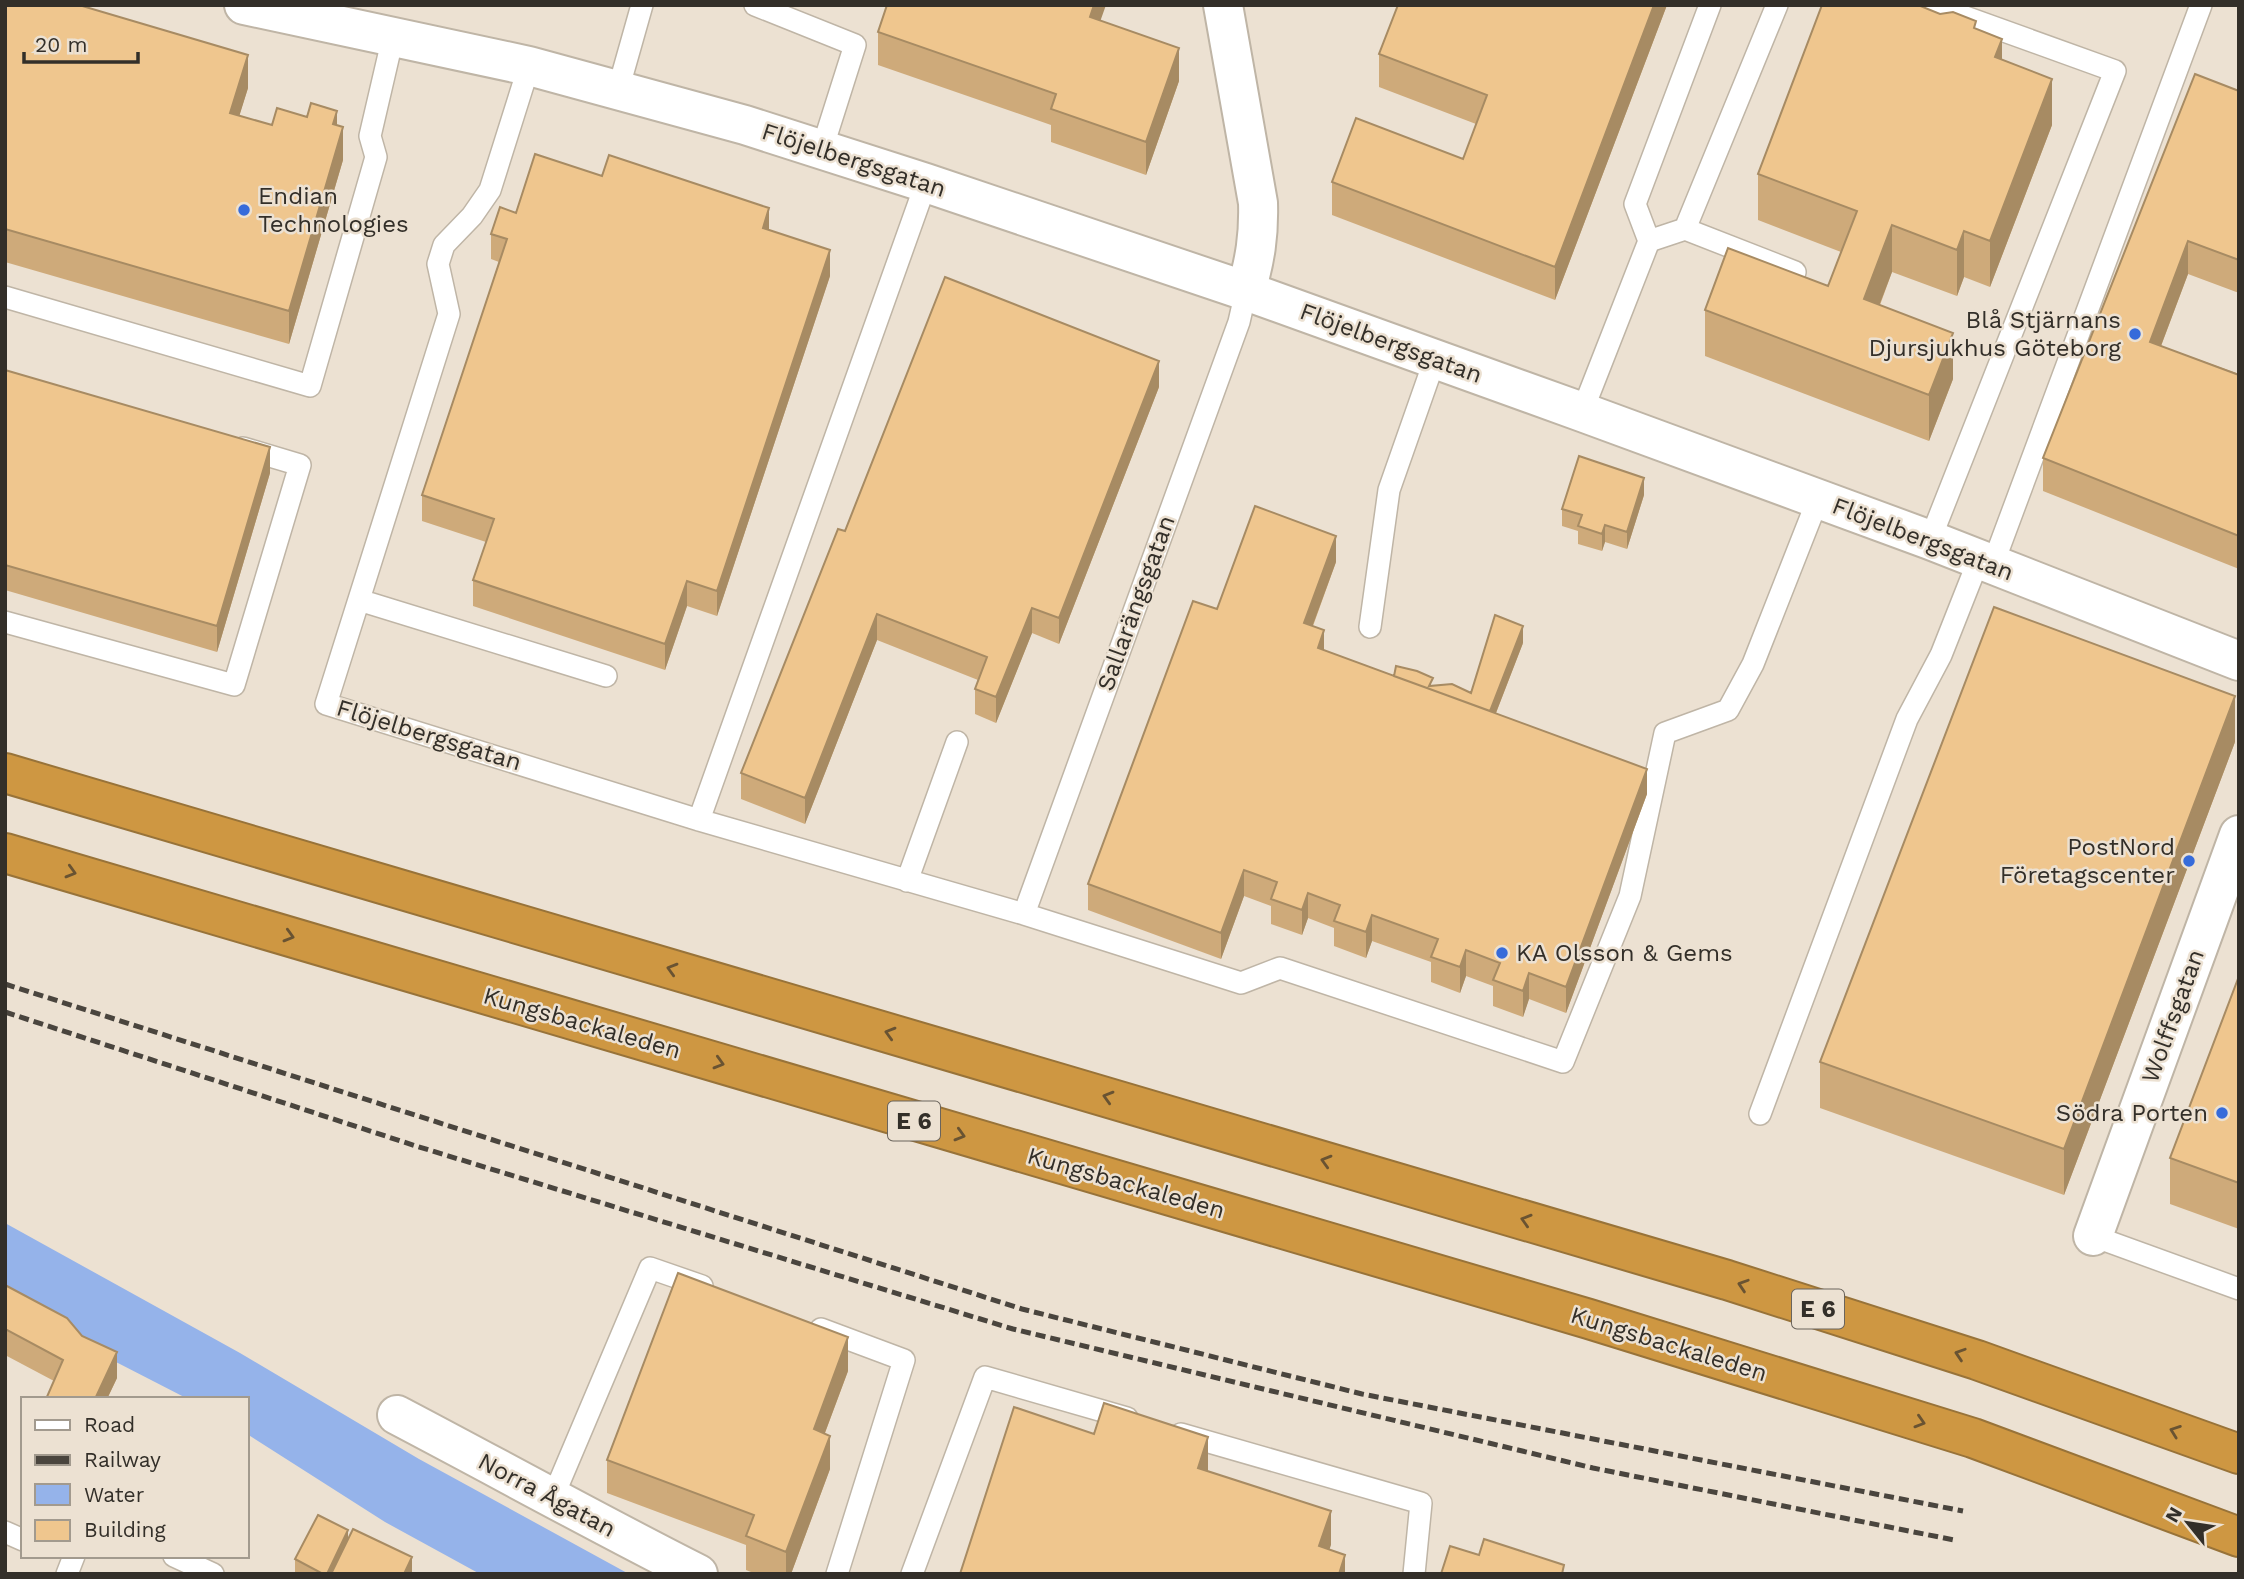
<svg xmlns="http://www.w3.org/2000/svg" width="2244" height="1579" viewBox="0 0 2244 1579" font-family="'Work Sans',sans-serif">
<rect width="100%" height="100%" fill="#ece1d2"/>
<path fill="#95b3ea" d="M5,1223l235,130 179,106 210,115h-149l-95,-52 -138,-88v-35h-59l-183,-94z"/>
<g fill="none" stroke-linecap="round" stroke-linejoin="round">
<defs>
<path id="lane" d="M755,5l100,40 -33,104
M529,66l-39,124 -18,26 -28,29 -6,19 11,50 -123,390 373,116 325,94 217,69 39,-15 283,94 67,-166 35,-163 63,-23 25,-46 65,-165
M618,90l24,-85
M1685,229l92,-224
M1649,241l36,-12 110,43
M5,297l305,89 66,-229 -6,-21 23,-99
M1582,412l67,-171 -14,-37 75,-199
M1930,540l185,-469 -183,-66
M1993,564l208,-559
M359,600l247,76
M5,622l229,63 66,-220 -57,-17
M1370,627l19,-137 46,-131
M699,820l227,-637
M907,881l50,-139
M1024,914l215,-592 7,-31
M1760,1114l147,-395 34,-64 38,-96
M2093,1236l146,53
M821,1329l83,31 -67,214
M1181,1434l240,69 -7,71
M553,1497l97,-229 52,18
M5,1532l18,8
M174,1556l39,18
M67,1574l7,-18
M912,1574l73,-197 142,41"/>
<path id="street" d="M244,5l285,61 216,59 181,58 320,108 336,121 348,128 309,121
M1223,5l35,198c1,33 -3,57 -12,88
M2093,1236l146,-401
M397,1415c101,53 200,108 301,159"/>
<path id="highway" d="M5,773l1722,507 250,80 262,94
M5,853l1584,466 384,119 266,99"/>
</defs>
<use href="#lane" stroke="#bfb5a6" stroke-width="24"/>
<use href="#street" stroke="#bfb5a6" stroke-width="42"/>
<use href="#highway" stroke="#987339" stroke-width="42"/>
<use href="#lane" stroke="#fff" stroke-width="21"/>
<use href="#street" stroke="#fff" stroke-width="38"/>
<use href="#highway" stroke="#ce9742" stroke-width="38"/>
<path stroke="#4a453e" stroke-width="5" stroke-dasharray="10 5" stroke-linecap="butt" d="M5,984l1017,325 340,85 601,117
M5,1012l411,134 597,183 580,139 361,72"/>
</g>
<path fill="#ceaa7a" d="M5,5l243,83 -9,28 33,9h65l6,35 -54,184 -284,-82z
M1667,5l-112,295 -223,-85v-33l131,-23 13,-35 -97,-37v-33z
M1100,21l79,60 -33,94 -95,-33v-17l-173,-60v-33z
M1976,29l26,31 50,65 -62,162 -26,-10 -7,19 -65,-24 -12,33 73,74 -24,62 -224,-85v-46l123,-24 13,-34 -83,-32v-46z
M2239,91v202l-51,-19 -27,72 78,28v195l-196,-78v-33z
M602,176l167,54 61,46 -113,340 -30,-10 -22,64 -192,-64v-26l13,-38 -64,-21v-26l77,-233 -8,-3v-25l25,-21z
M5,370l265,103 -53,179 -212,-62z
M1159,387l-100,257 -27,-11 -36,90 -21,-9v-25l3,-9 -101,-40 -72,184 -64,-25v-26l104,-242z
M1644,495l-17,54 -22,-7 -3,9 -24,-7v-13l-16,-5v-17z
M1336,562l-23,64 11,24 70,26 39,10 38,7 52,-50 -27,70 151,81 -81,219 -37,-14 -6,18 -30,-11v-20l-27,-10 -6,17 -29,-11v-20l-59,-21 -6,17 -32,-12v-18l-26,-10 -6,17 -31,-11v-18l-27,-10 -23,63 -133,-49v-26l129,-275z
M2235,742l-171,453 -244,-87v-46z
M2239,976v253l-69,-25v-46z
M5,1285l112,93 -10,21h-61l8,-18 -49,-26z
M848,1371l-23,62 5,36 -39,105h-35l-10,-4v-25l-139,-52v-33z
M348,1538l64,36h-117v-15z"/>
<path fill="#a78b63" d="M1094,5h12l-16,45v-33z
M1654,5h13l-112,295v-33z
M2002,39v46l-7,-28z
M1179,48v33l-33,94v-33z
M248,55v33l-18,58v-33z
M2052,79v46l-62,162v-46z
M337,111v33l-4,-20z
M343,127v33l-54,184v-33z
M769,208v26l-6,-6z
M1892,225v47l-28,73v-46z
M1964,231v46l-7,19v-46z
M2188,241v33l-38,101v-33z
M830,250v26l-113,340v-25z
M1953,333v46l-24,62v-46z
M1159,361v26l-100,257v-26z
M270,447v26l-53,179v-26z
M1644,478v17l-17,54v-17z
M1605,525v17l-3,9v-17z
M1336,536v26l-32,87v-26z
M687,581v25l-22,64v-26z
M1032,608v25l-36,90v-26z
M877,614v26l-72,184v-26z
M1523,626v17l-36,93v-17z
M1324,630v26l-6,-8z
M2235,696v46l-171,453v-46z
M1647,769v25l-81,219v-26z
M1244,870v26l-23,63v-26z
M1308,893v25l-6,17v-25z
M1372,915v26l-6,17v-26z
M1466,950v26l-6,17v-26z
M1529,973v26l-6,18v-26z
M848,1337v34l-34,91v-33z
M117,1352v26l-10,21h-12z
M830,1436v33l-39,105h-5v-22z
M1208,1437v33l-10,31v-33z
M1331,1511v34l-10,29 -2,-28z
M348,1530v17l-13,27h-8z
M1345,1555v19h-6z
M412,1557v17h-8z"/>
<path fill="#efc68e" stroke="#a78b63" stroke-width="2" d="M5,5h74l169,50 -18,58 42,12 5,-17 30,9 4,-14 26,8 -4,13 10,3 -54,184 -284,-82z
M887,5h207l-4,12 89,31 -33,94 -95,-33 5,-15 -178,-62z
M1398,5h256l-99,262 -223,-85 24,-64 107,41 24,-64 -108,-41z
M1822,5h96l22,9 13,-2 23,9 -2,7 28,11 -7,18 57,22 -62,162 -26,-10 -7,19 -65,-25 -28,74 89,34 -24,62 -224,-85 23,-62 100,38 29,-75 -99,-37z
M2195,74l44,17v169l-51,-19 -38,101 89,33v161l-196,-78z
M535,154l67,22 7,-21 160,53 -6,20 67,22 -113,341 -30,-10 -22,63 -192,-64 21,-61 -72,-24 85,-256 -16,-5 9,-27 16,6z
M945,277l214,84 -100,257 -27,-10 -36,89 -21,-8 12,-32 -110,-43 -72,184 -64,-25 97,-244 7,2z
M5,370l265,77 -53,179 -212,-61z
M1579,456l65,22 -17,54 -22,-7 -3,9 -24,-8 4,-11 -20,-6z
M1255,506l81,30 -32,87 20,7 -6,18 329,121 -81,218 -37,-14 -6,18 -30,-11 7,-17 -34,-13 -6,17 -29,-10 7,-18 -66,-24 -6,17 -32,-11 6,-16 -32,-12 -6,17 -31,-11 6,-17 -33,-12 -23,63 -133,-49 105,-283 24,8z
M1994,607l241,89 -171,453 -244,-87z
M1495,615l28,11 -33,85 -96,-35 2,-10 21,5 16,7 -4,8 23,-2 19,9z
M2239,976v207l-69,-25z
M678,1273l170,64 -34,92 16,7 -44,116 -40,-16 8,-21 -147,-55z
M5,1285l62,33 15,18 35,16 -22,47h-49l17,-39 -58,-31z
M1104,1403l104,34 -10,31 133,43 -12,35 26,9 -6,19h-379l54,-167 80,27z
M318,1515l30,15 -21,44h-4l-28,-15z
M353,1529l59,28 -8,17h-73z
M1484,1539l80,26 -2,9h-121l9,-28 29,9z"/>
<defs><path id="oneway-chevron" d="M-2-3.5L2.5 0L-2 3.5" fill="none" stroke-width="1.6" stroke-linecap="round" stroke-linejoin="round" transform="scale(1.75)"/></defs>
<g stroke="#695332">
<use href="#oneway-chevron" transform="translate(71 872) rotate(16)"/>
<use href="#oneway-chevron" transform="translate(289 936) rotate(16)"/>
<use href="#oneway-chevron" transform="translate(672 969) rotate(-164)"/>
<use href="#oneway-chevron" transform="translate(890 1033) rotate(-164)"/>
<use href="#oneway-chevron" transform="translate(719 1063) rotate(16)"/>
<use href="#oneway-chevron" transform="translate(1108 1097) rotate(-164)"/>
<use href="#oneway-chevron" transform="translate(960 1135) rotate(16)"/>
<use href="#oneway-chevron" transform="translate(1326 1161) rotate(-164)"/>
<use href="#oneway-chevron" transform="translate(1526 1220) rotate(-163)"/>
<use href="#oneway-chevron" transform="translate(1743 1285) rotate(-162)"/>
<use href="#oneway-chevron" transform="translate(1960 1354) rotate(-162)"/>
<use href="#oneway-chevron" transform="translate(1920 1422) rotate(17)"/>
<use href="#oneway-chevron" transform="translate(2175 1431) rotate(-160)"/>
</g>
<g fill="#366bda" stroke="#ece1d2" stroke-width="2.5">
<circle cx="244" cy="210" r="7"/>
<circle cx="2135" cy="334" r="7"/>
<circle cx="2189" cy="861" r="7"/>
<circle cx="1502" cy="953" r="7"/>
<circle cx="2222" cy="1113" r="7"/>
</g>
<g text-anchor="middle" dominant-baseline="central" stroke-width="5" stroke-linejoin="round" paint-order="stroke">
<g fill="#ece1d2" stroke="#6a645c" stroke-width="2">
<rect x="888" y="1101.5" width="52" height="39" rx="5"/>
<rect x="1792" y="1289.5" width="52" height="39" rx="5"/>
</g>
<g font-size="23" font-weight="bold" fill="#332f29">
<text x="914" y="1121">E 6</text>
<text x="1818" y="1309">E 6</text>
</g>
<g font-size="24" fill="#332f29" stroke="#ece1d2">
<text transform="translate(854 160) rotate(18)">Flöjelbergsgatan</text>
<text transform="translate(1391 343) rotate(20)">Flöjelbergsgatan</text>
<text transform="translate(1923 539) rotate(21)">Flöjelbergsgatan</text>
<text transform="translate(1136 603) rotate(-70)">Sallarängsgatan</text>
<text transform="translate(429 735) rotate(17)">Flöjelbergsgatan</text>
<text transform="translate(2173 1016) rotate(-70)">Wolffsgatan</text>
<text transform="translate(582 1023) rotate(16)">Kungsbackaleden</text>
<text transform="translate(1126 1183) rotate(16)">Kungsbackaleden</text>
<text transform="translate(1669 1344) rotate(17)">Kungsbackaleden</text>
<text transform="translate(547 1495) rotate(28)">Norra Ågatan</text>
</g>
<g font-size="24" fill="#332f29" stroke="#ece1d2" text-anchor="end">
<text x="258" y="196" text-anchor="start">Endian<tspan x="258" dy="28">Technologies</tspan></text>
<text x="2121" y="320">Blå Stjärnans<tspan x="2121" dy="28">Djursjukhus Göteborg</tspan></text>
<text x="2175" y="847">PostNord<tspan x="2175" dy="28">Företagscenter</tspan></text>
<text x="1516" y="953" text-anchor="start">KA Olsson &amp; Gems</text>
<text x="2208" y="1113">Södra Porten</text>
</g>
</g>
<rect width="2244" height="1579" fill="none" stroke="#332f29" stroke-width="14"/>
<rect x="21" y="1397" width="228" height="161" fill="#ece1d2" stroke="#a29a8e" stroke-width="2"/>
<rect x="35" y="1420" width="35" height="10" fill="#ffffff" stroke="#a29a8e" stroke-width="2"/>
<text x="84" y="1432" font-size="21" fill="#332f29">Road</text>
<rect x="35" y="1455" width="35" height="10" fill="#4a453e" stroke="#a29a8e" stroke-width="2"/>
<text x="84" y="1467" font-size="21" fill="#332f29">Railway</text>
<rect x="35" y="1484" width="35" height="21" fill="#95b3ea" stroke="#a29a8e" stroke-width="2"/>
<text x="84" y="1502" font-size="21" fill="#332f29">Water</text>
<rect x="35" y="1520" width="35" height="21" fill="#efc68e" stroke="#a29a8e" stroke-width="2"/>
<text x="84" y="1537" font-size="21" fill="#332f29">Building</text>
<g transform="translate(2188 1523) rotate(300)" stroke="#ece1d2" stroke-width="5" paint-order="stroke">
<path d="M0-5L12 26L0 18L-12 26Z" fill="#332f29"/>
<text y="-10" font-size="19" font-weight="bold" text-anchor="middle" fill="#332f29">N</text>
</g>
<path d="M24 52v10h114v-10" fill="none" stroke="#332f29" stroke-width="3.5"/>
<text x="35" y="52" font-size="21" fill="#332f29" stroke="#ece1d2" stroke-width="5" paint-order="stroke">20 m</text>
</svg>
